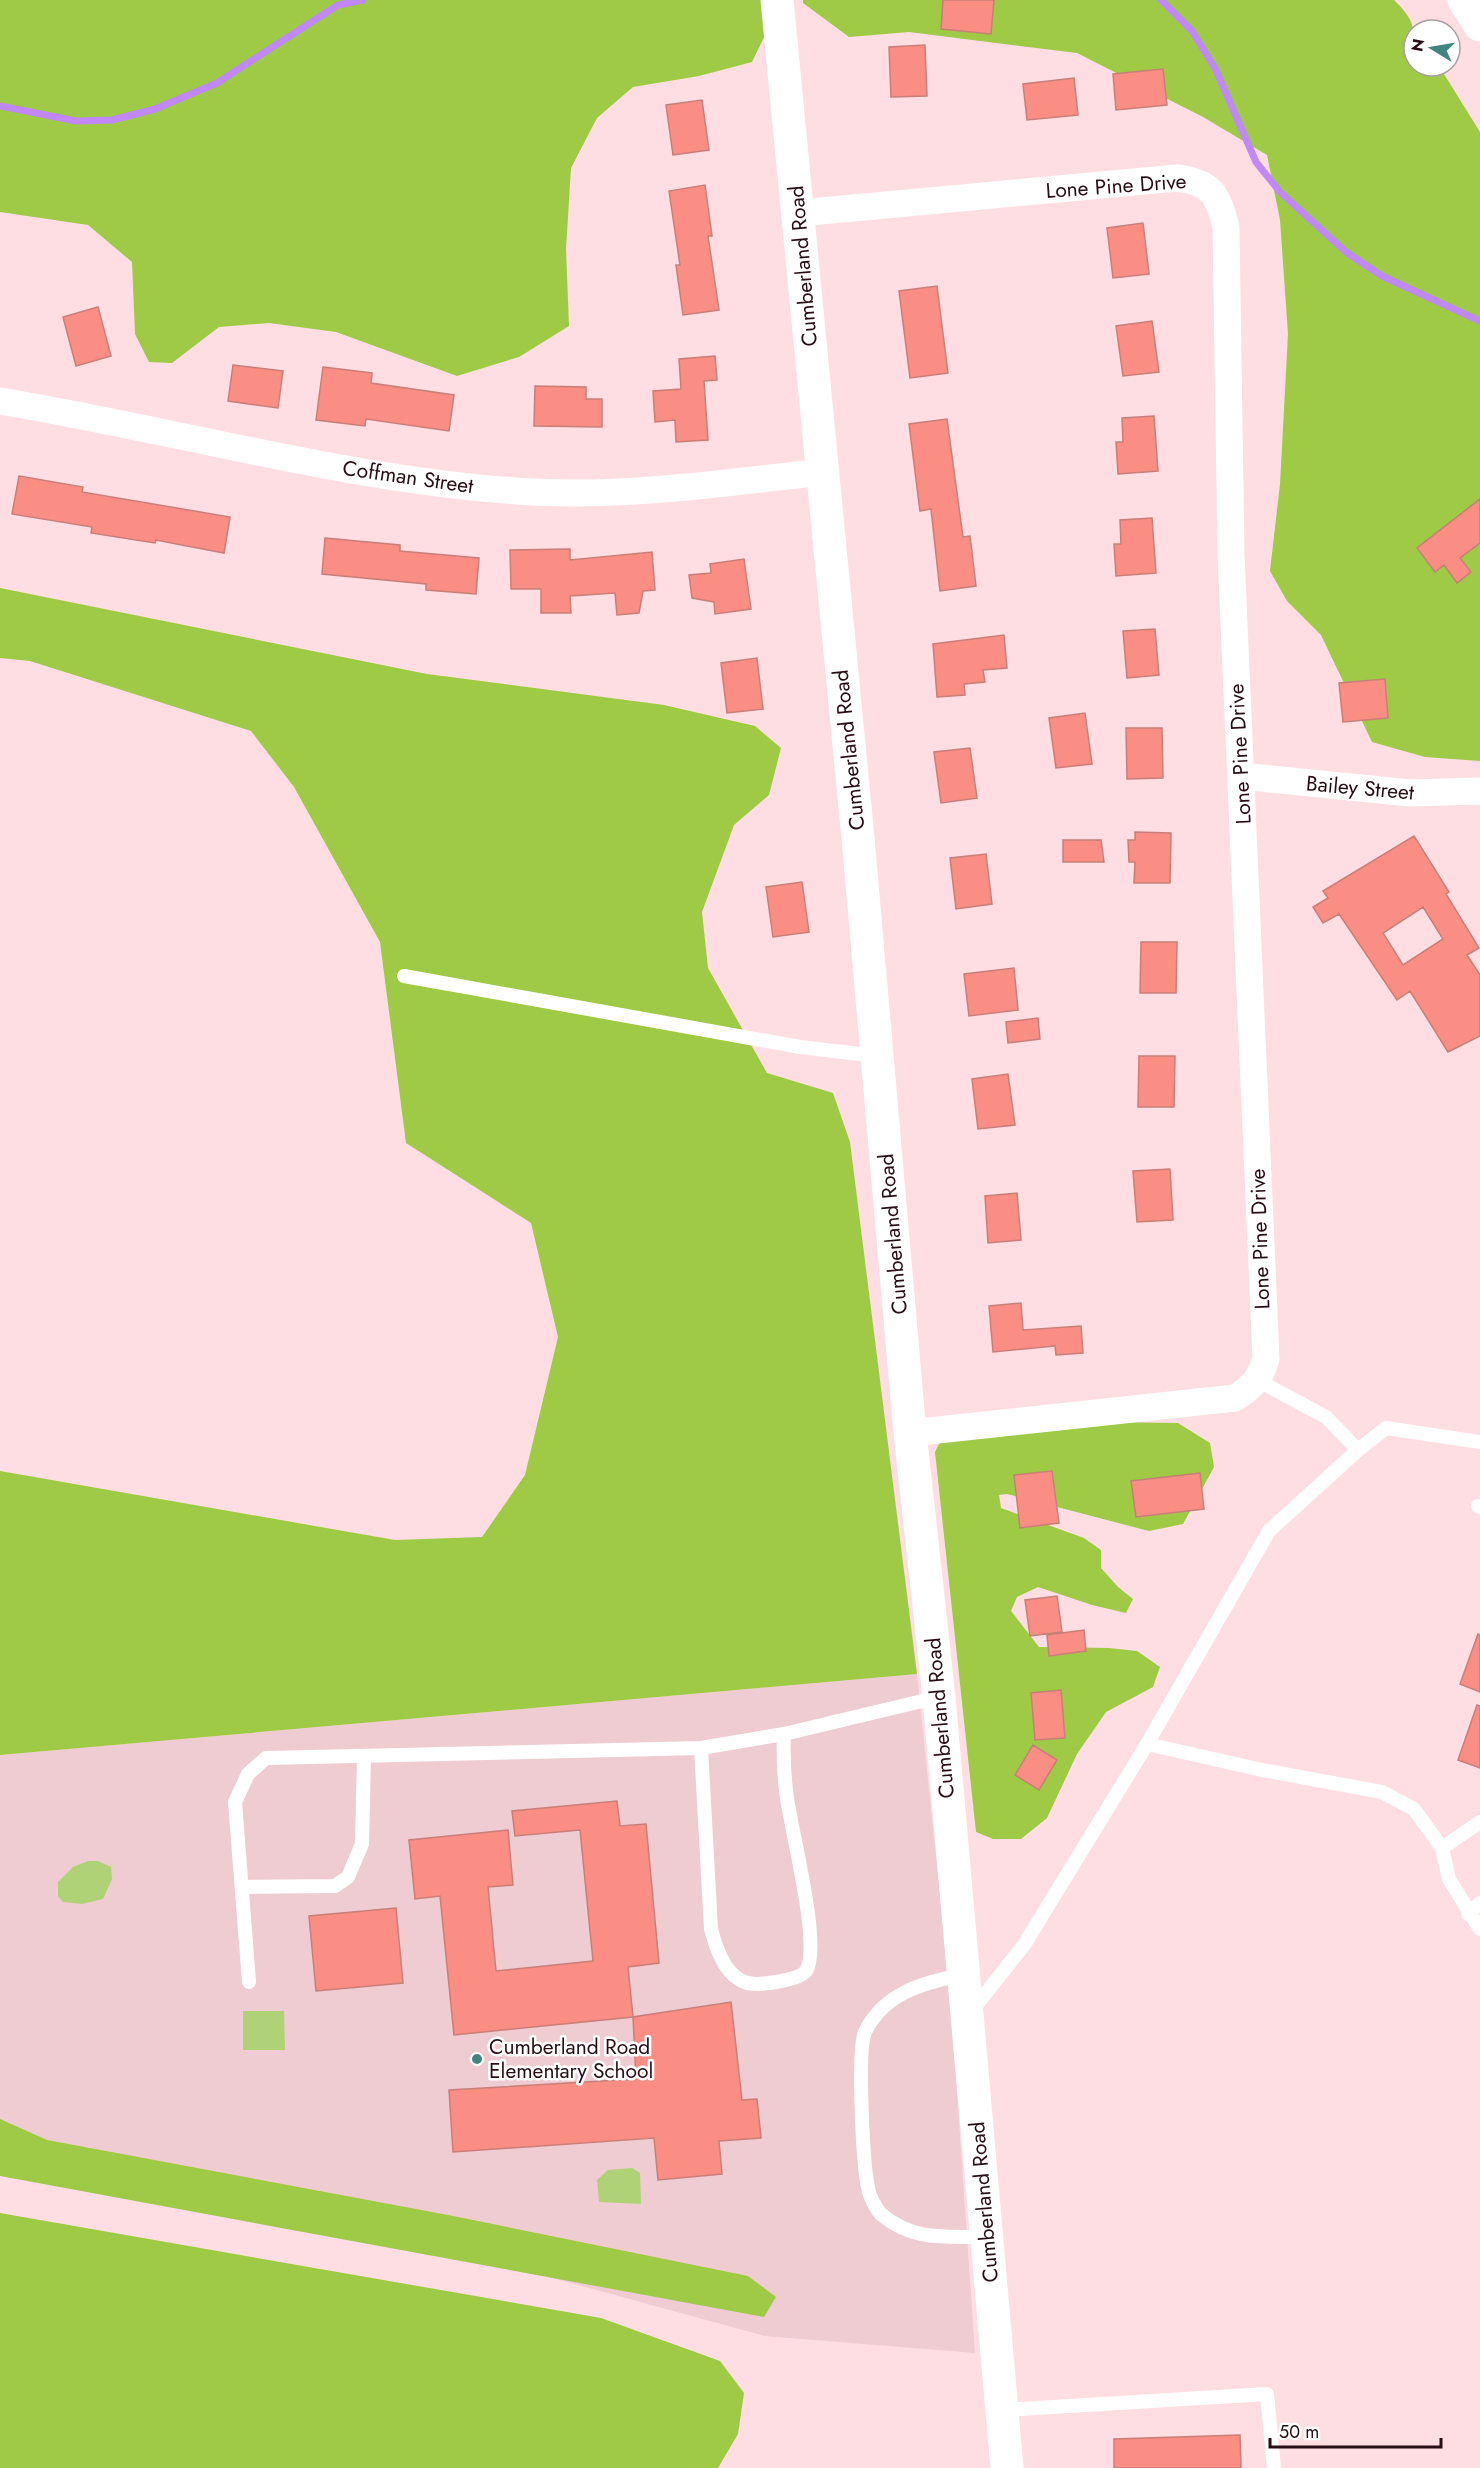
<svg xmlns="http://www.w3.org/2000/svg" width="1480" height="2468" viewBox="0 0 1480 2468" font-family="Jost,sans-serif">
<rect width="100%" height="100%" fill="#fedde3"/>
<path fill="#efcbd2" d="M917,1674l33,317 25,362 -210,-17 -765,-209v-372z"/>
<path fill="#b0d276" d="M88,1861h10l13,6 1,12 -9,20 -21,5 -19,-2 -5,-6v-14l15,-15z
M243,2011h41l1,39h-42z
M632,2168l8,5 1,31 -42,-2 -2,-22 11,-10z"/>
<path fill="#9eca45" d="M0,0h764l3,31 -15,31 -53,14 -66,11 -36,31 -26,50 -5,81 3,77 -50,31 -62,19 -121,-44 -67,-9 -50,4 -47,36 -23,-1 -14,-28 -3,-72 -44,-37 -88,-13z
M803,0h591c25,24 20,33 20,66h25l41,66v629l-55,-4 -53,-15 -51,-107 -34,-34 -17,-30 10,-87 8,-150 -8,-114 -13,-65 -64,-38 -126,-64 -168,-21 -60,5 -46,-34z
M0,588l427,86 237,31 91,21 26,22 -12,47 -35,30 -32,87 6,56 59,105 66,20 17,49 67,532 -917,81v-284l395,69 87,-3 43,-62 33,-138 -27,-114 -125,-80 -26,-201 -86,-155 -43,-56 -221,-70 -30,-3z
M1107,1422l71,1 32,20 4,24 -31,57 -34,7 -142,-37 -8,1 2,13 83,30 17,12v18l17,19 15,12 -7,14 -34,-8 -54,-18 -21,10 -6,14 28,36 70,1 28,3 23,16 -7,20 -47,25 -29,42 -30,64 -26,21h-28l-17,-7 -41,-380 6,-12z
M0,2119l47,21 401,75 300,61 28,21 -12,20 -764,-141z
M0,2213l601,105 119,43 24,32 -6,41 -20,34h-718z"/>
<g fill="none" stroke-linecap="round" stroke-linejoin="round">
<path stroke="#c188f9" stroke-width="7" d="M1161,0l31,31 23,37 41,94 24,30 66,60 36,24 98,45
M0,106l76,15 36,-1 43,-11 62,-26 121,-78 25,-5"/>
</g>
<path fill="#fa8e84" stroke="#c97f78" stroke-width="1.5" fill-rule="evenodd" d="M943,0h51l-3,34 -50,-5z
M925,45l2,51 -36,1 -2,-50z
M1163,69l4,36 -51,5 -3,-36z
M1074,78l4,37 -51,5 -4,-36z
M702,100l7,50 -36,5 -7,-50z
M705,185l7,51h-4l11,74 -36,5 -7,-50h4l-11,-74z
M1143,223l6,51 -36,4 -6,-50z
M937,286l11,87 -38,5 -11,-87z
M98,307l13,49 -35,10 -13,-49z
M1152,321l7,51 -36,4 -7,-50z
M715,356l2,24 -13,1 4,59 -32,2 -1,-22 -20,2 -2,-31 28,-2 -2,-30z
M233,365l50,6 -5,37 -50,-7z
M323,367l49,6 -1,10 83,12 -5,36 -83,-12 -1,7 -49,-6z
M535,386l51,1v12h16v28l-68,-1z
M1154,416l4,55 -40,3 -2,-32h7l-1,-24z
M947,419l16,118 7,-1 6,50 -36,5 -9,-82 -11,2 -11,-87z
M19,476l64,11 -1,5 148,25 -6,36 -68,-13 -1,3 -64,-10 1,-6 -80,-13z
M1480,499v44l-20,15 11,14 -14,11 -13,-18 -9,7 -18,-24z
M1152,518l4,55 -40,3 -2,-32h7l-1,-24z
M325,538l75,7v6l79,7 -3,36 -50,-4v-6l-104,-10z
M570,549v11l82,-8 3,38 -12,1 -4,22 -22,2 -2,-22 -45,3 1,17h-30v-24h-30l-1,-39z
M744,559l7,50 -36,5 -1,-12 -22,-4 -3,-23 22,-2 -1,-9z
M1155,629l4,46 -32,3 -4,-47z
M1004,635l3,33 -24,2 2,12 -21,2 1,11 -28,2 -4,-53z
M757,658l6,51 -36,4 -6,-50z
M1385,679l3,39 -45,4 -4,-39z
M1085,713l7,51 -36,4 -7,-50z
M1126,728h36l1,50 -36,1z
M970,748l7,50 -36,5 -7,-51z
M1135,832l36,1 -1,50h-36l1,-21h-6l-1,-22h7z
M1414,836l35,56 -3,2 33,54 -12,7 13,20v61l-32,16 -38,-61 -13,9 -58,-86 -16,9 -10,-16 15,-9 -5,-7zM1423,907l20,32 -40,26 -20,-32z
M1063,840h38l3,22h-41z
M986,854l6,50 -36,5 -6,-51z
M802,882l7,50 -36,5 -7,-50z
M1141,942h36l-1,51h-36z
M1014,968l4,42 -49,6 -5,-42z
M1038,1018l2,21 -32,4 -2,-21z
M1139,1056h36l-1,51h-36z
M1008,1074l7,51 -37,4 -6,-50z
M1170,1169l3,51 -36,2 -4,-51z
M1017,1193l4,47 -33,3 -3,-47z
M1021,1303l2,27 58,-4 2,27 -27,2 -1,-9 -62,6 -4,-46z
M1052,1471l7,52 -39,5 -6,-53z
M1200,1473l4,36 -68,8 -5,-36z
M1057,1596l5,36 -32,4 -5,-36z
M1084,1630l2,21 -37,5 -2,-21z
M1478,1634l2,1v57l-20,-8z
M1061,1690l4,48 -30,2 -4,-47z
M1477,1705l3,1v62l-22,-8z
M1033,1745l24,15 -18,30 -24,-15z
M617,1801l3,25 26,-2 13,139 -31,4 5,50 -179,18 -14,-139 -25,3 -6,-59 99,-10 5,55 -25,2 8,84 97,-10 -13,-131 -65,6 -3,-25z
M396,1908l7,75 -87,8 -7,-75z
M731,2002l11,98 15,-1 4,39 -42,3 3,33 -64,6 -4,-42 -201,14 -4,-62 187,-11 -3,-62z
M1240,2435l1,33h-127v-29z"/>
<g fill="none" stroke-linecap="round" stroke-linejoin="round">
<path stroke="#fff" stroke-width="14" d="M404,976l396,71 77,9
M1358,1450l28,-22 94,14
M1478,1506l2,1
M1147,1744l122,-213 89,-81 -32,-33 -69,-37
M701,1748l10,181c5,18 12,41 29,51 11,6 24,4 36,2 8,-2 25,-4 30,-11 16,-24 -15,-141 -19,-173 -3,-21 -4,-42 -3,-64
M1442,1848l38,-26
M242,1887l93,-1 13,-9 14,-33 2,-88
M1468,1914l12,-11
M963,1975c-39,7 -79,18 -98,57 -8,18 -2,133 3,155 1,8 8,23 14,28 33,27 65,21 105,22
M249,1982l-14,-180 13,-28 18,-16 435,-10 83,-14 155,-37
M971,2012l53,-67 123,-201 115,26 120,22 32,17 28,39 7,31 31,50
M1002,2410l265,-16 7,74"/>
<path stroke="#fff" stroke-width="27" d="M799,213l378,-35c34,4 42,17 49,50l5,326 35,805c-6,20 -14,28 -31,39l-325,35
M0,401c177,29 352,81 532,91 97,5 193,-9 289,-20
M1241,776l169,17 70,-2"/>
<path stroke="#fff" stroke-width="33" d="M1464,0l16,25"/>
<path stroke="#fff" stroke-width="33" d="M777,0l81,838 52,595 29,264 68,771"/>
</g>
<circle fill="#40867e" stroke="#fff" stroke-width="2" cx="477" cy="2059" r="6"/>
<g text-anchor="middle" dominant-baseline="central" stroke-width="5" stroke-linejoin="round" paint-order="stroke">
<g font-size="21" fill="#280d14" stroke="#fff">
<text transform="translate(1116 186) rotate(-4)">Lone Pine Drive</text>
<text transform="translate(803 266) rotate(-95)">Cumberland Road</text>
<text transform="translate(408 477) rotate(8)">Coffman Street</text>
<text transform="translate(849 750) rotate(-96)">Cumberland Road</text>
<text transform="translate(1240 754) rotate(-93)">Lone Pine Drive</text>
<text transform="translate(1360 788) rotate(5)">Bailey Street</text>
<text transform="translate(893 1234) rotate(-95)">Cumberland Road</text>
<text transform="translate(1260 1239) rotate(-92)">Lone Pine Drive</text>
<text transform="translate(940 1718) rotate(-95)">Cumberland Road</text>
<text transform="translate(984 2202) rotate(-95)">Cumberland Road</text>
</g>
<g font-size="21" fill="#280d14" stroke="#fff" text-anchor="start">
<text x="489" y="2047">Cumberland Road<tspan x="489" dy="24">Elementary School</tspan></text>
</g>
</g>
<g transform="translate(1432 48) rotate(281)"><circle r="28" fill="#ffffff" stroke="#a99ea1" stroke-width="1.5"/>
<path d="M0-4.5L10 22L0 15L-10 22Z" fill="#40867e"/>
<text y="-9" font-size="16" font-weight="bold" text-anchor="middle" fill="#280d14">N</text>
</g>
<path d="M1270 2438v9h171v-9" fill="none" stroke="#280d14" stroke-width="3"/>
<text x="1279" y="2438" font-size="18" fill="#280d14" stroke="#ffffff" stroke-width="4.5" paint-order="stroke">50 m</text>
</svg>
